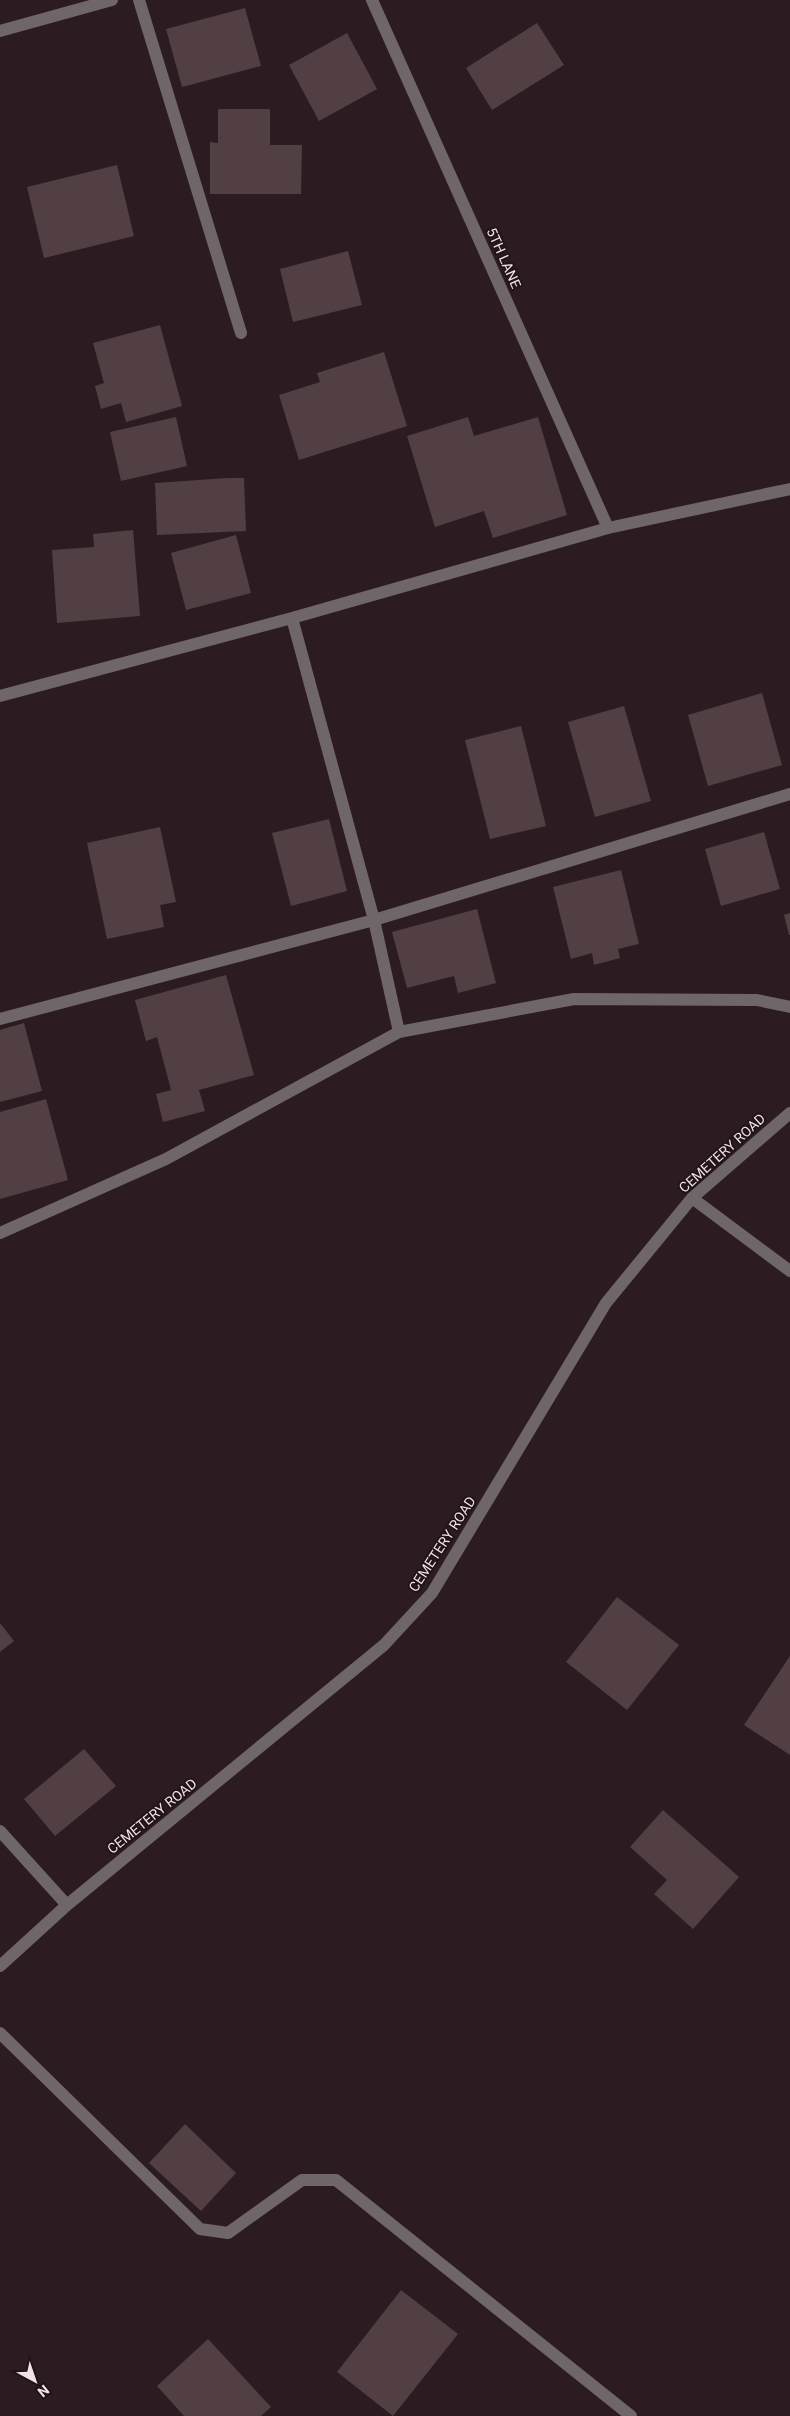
<svg xmlns="http://www.w3.org/2000/svg" width="790" height="2416" viewBox="0 0 790 2416" font-family="Roboto,sans-serif">
<rect width="100%" height="100%" fill="#2c1c22"/>
<path fill="#513f44" d="M245,8l16,58 -79,21 -16,-58z
M537,23l27,42 -72,45 -26,-42z
M347,33l30,56 -58,32 -30,-56z
M218,109h52v36h32l-1,49h-91v-52l8,1z
M117,165l17,71 -90,22 -17,-71z
M348,251l14,54 -69,17 -13,-53z
M160,325l22,81 -56,16 -5,-19 -20,6 -6,-23 9,-3 -11,-40z
M384,352l23,74 -108,34 -20,-65 41,-13 -3,-9z
M176,417l11,49 -66,15 -11,-49z
M468,417l6,19 64,-19 29,98 -74,23 -9,-27 -49,16 -28,-91z
M228,478h16l2,53 -89,4 -2,-52z
M133,530l7,86 -83,7 -5,-73 42,-3 -1,-13z
M236,535l15,58 -65,17 -15,-57z
M762,693l20,72 -74,21 -20,-71z
M624,706l27,95 -56,16 -27,-95z
M521,726l25,100 -56,13 -25,-99z
M329,819l18,72 -56,15 -19,-73z
M160,827l16,75 -16,3 4,22 -57,12 -20,-96z
M764,832l16,57 -59,17 -16,-57z
M621,870l18,74 -21,5 2,9 -26,7 -2,-12 -21,6 -18,-72z
M477,909l19,74 -38,10 -4,-17 -47,12 -15,-56z
M790,913v22h-1l-5,-20z
M226,975l28,100 -55,15 6,21 -42,11 -7,-28 15,-4 -14,-53 -11,4 -11,-41z
M24,1023l18,68 -42,11v-72z
M46,1099l22,81 -68,19v-87z
M617,1597l62,48 -52,65 -61,-48z
M0,1623l14,18 -14,11z
M790,1656v99l-46,-30z
M84,1749l32,37 -61,50 -31,-37z
M663,1810l76,67 -46,52 -39,-35 13,-14 -37,-33z
M185,2124l51,49 -35,38 -52,-48z
M401,2290l57,44 -65,82 -56,-44z
M208,2339l63,68 -10,9h-77l-27,-30z"/>
<g fill="none" stroke-linecap="round" stroke-linejoin="round">
<path stroke="#6f6669" stroke-width="12" d="M139,0l102,333
M372,0l236,528
M0,31l112,-31
M292,618l82,302 25,112
M0,696l292,-78 316,-90 182,-39
M0,1019l374,-99 416,-126
M692,1198l98,73
M0,1233l166,-74 233,-127 175,-33 183,1 33,7
M0,1831l67,74
M0,1966l67,-61 317,-260 48,-52 174,-290 86,-105 98,-85
M0,2033l200,196 28,4 74,-53h34l295,236"/>
</g>
<g text-anchor="middle" dominant-baseline="central" stroke-width="4" stroke-linejoin="round" paint-order="stroke">
<g font-size="14" fill="#eee3e6" stroke="#221318">
<text transform="translate(504 258) rotate(66)">5TH LANE</text>
<text transform="translate(722 1153) rotate(-42)">CEMETERY ROAD</text>
<text transform="translate(442 1544) rotate(-57)">CEMETERY ROAD</text>
<text transform="translate(152 1816) rotate(-39)">CEMETERY ROAD</text>
</g>
</g>
<g transform="translate(35 2381) rotate(140)" stroke="#221318" stroke-width="4" paint-order="stroke">
<path d="M0-4L9 19L0 12L-9 19Z" fill="#eee3e6"/>
<text y="-8" font-size="14" font-weight="bold" text-anchor="middle" fill="#eee3e6">N</text>
</g>
</svg>
